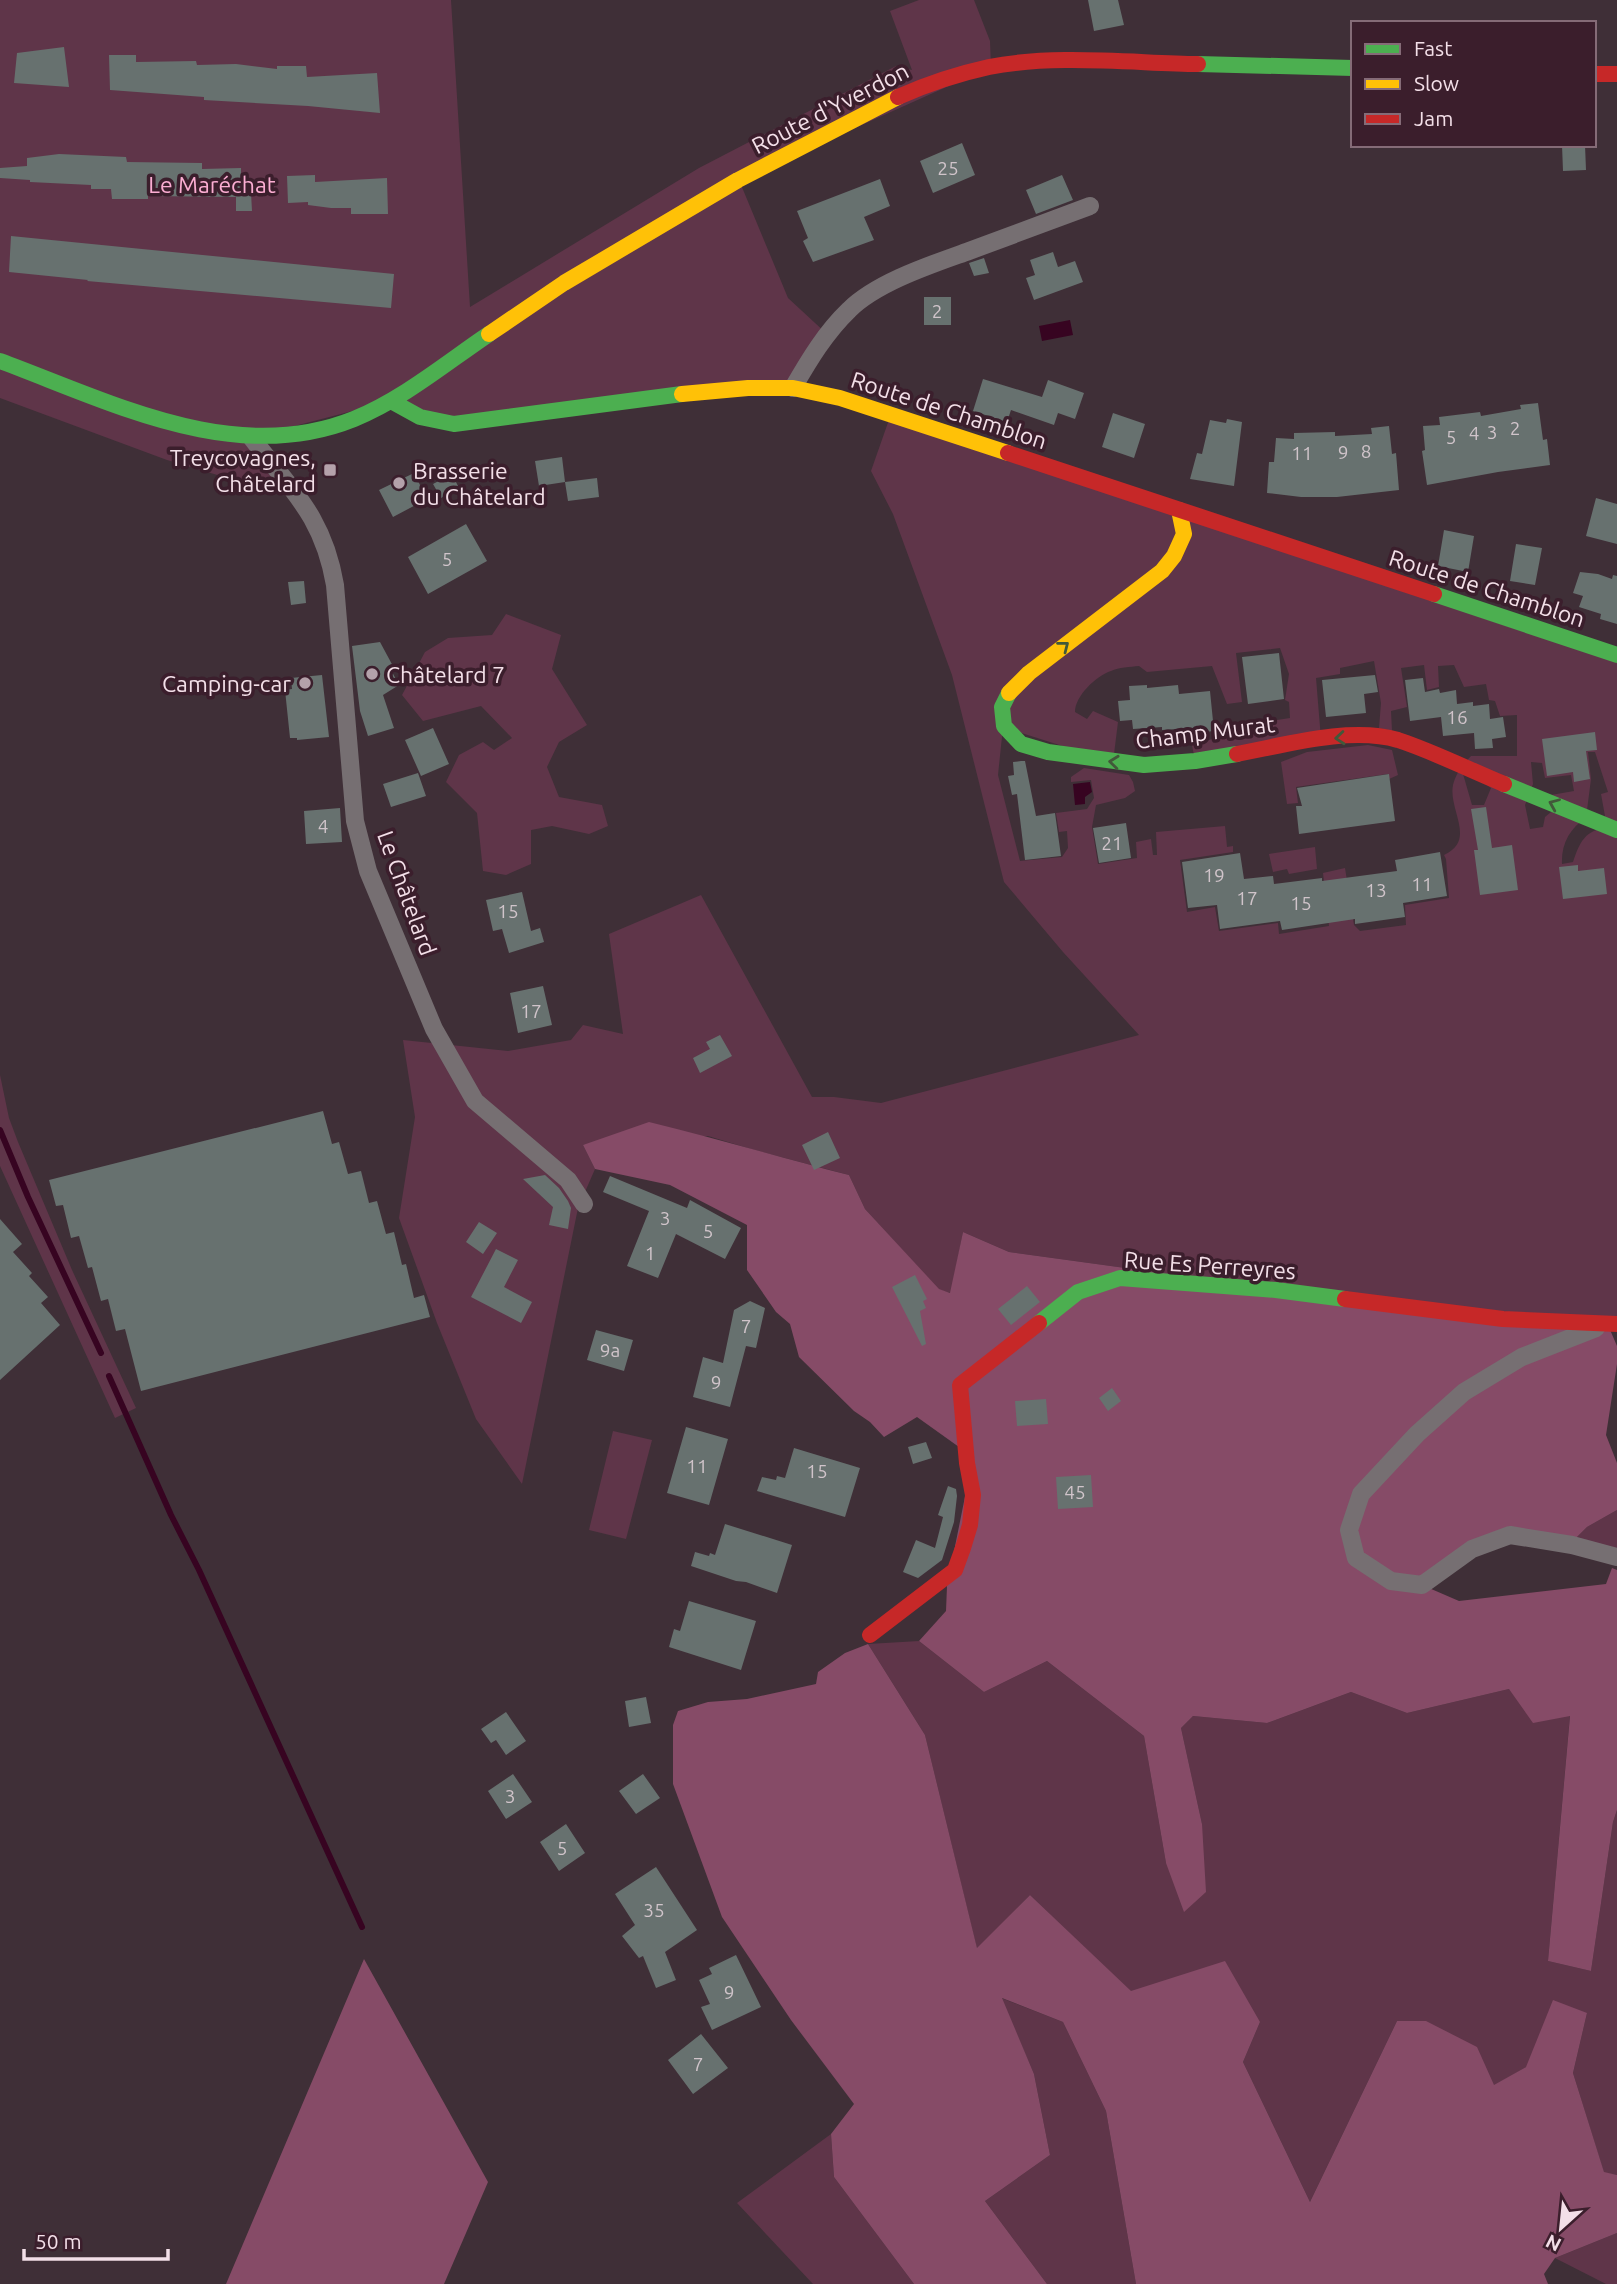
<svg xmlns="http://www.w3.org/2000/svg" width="1617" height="2284" viewBox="0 0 1617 2284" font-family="Ubuntu,sans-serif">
<rect width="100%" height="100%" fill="#3f2f37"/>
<path fill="#5f3549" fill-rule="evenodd" d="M0,0h451l19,307 229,-139 197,-102 16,4 -22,-59 29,-11h55l16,41 1,26 -252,113 49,118 40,37 -35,53 -339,36 -63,-23 -139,36 29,37 -3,19 -111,-33 -167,-62z
M891,414l726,241v668l-346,-35 -262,-36 -46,-20 -12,61 -12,-3 -74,-81 -16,-34 -98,-26 -43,-13 -125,9 12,24 -17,39 -56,276 -46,-65 -39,-96 -38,-105 16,-101 -12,-77 105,11 63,-11 12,-15 40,9 -14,-100 92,-39 111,202h22l47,6 258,-68 -76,-83 -59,-70 -52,-207 -59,-161 -22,-43zM1280,648l9,26 -4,26 4,2 1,16 -13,2 -85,25 3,16 126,-22 -5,-61 24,-4v-6l34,-7 7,42 -2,25 13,3 -1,-20 16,-4 -6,-39 23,-3 3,25 12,-3 -1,-21 16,-1 10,22 22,-3 3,16 6,1 5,15 17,-1v41h-46c-8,8 -15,17 -18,29 -5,25 24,55 -9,70l2,4 3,39 -44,7 1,20 -46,6 -6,-6 -9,-57 -22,5 6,53 -50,8 -1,-11 -59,8 -4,-24 -28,5 -7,-52 53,-8v-6l-6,1 -2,-21 -69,6 1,23h-4l-2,-16 -15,3 1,16 -39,6 -6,-37 4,-22 29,-7 10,-7 -2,-9 -4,-7 -45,-7 -13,9v5l20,-2 3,18 -7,11 -31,4 3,19 8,-1 1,17 -6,9 -42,4 -22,-86 5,-48 110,35 5,-40 -25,-11 -6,8 -12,-7c0,-16 21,-36 36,-41 8,-4 19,-4 28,-5l8,6 65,-6 15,38 15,-2 -6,-49zM1588,752h7l13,40 -7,2 6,33c-22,4 -27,14 -34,35l-11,2c-1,-20 8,-36 24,-46l5,-39zM1531,762l11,1 3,15 26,-3 3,16 -23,4v17l-6,5 -2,10 -13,2 -5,-24 8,-21zM1461,767l30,21 -7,17h-12z
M506,614l55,21 -9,34 35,56 -28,17 -12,25 12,30 43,8 6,21 -19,8 -37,-8 -21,4v34l-25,11 -23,-4 -6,-58 -31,-31 13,-27 24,-13 11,8 18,-12 -31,-32 -58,15 -21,-26 23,-43 23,-14 44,-3z
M1368,745l24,5 6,25 -9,4 -1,-5 -92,13 2,16 -11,1 -6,-42 26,-10z
M1315,847l2,22 -28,5 -2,-5 -14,3 -4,-18z
M0,1075l9,43 9,24 54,128 64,138 -21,10 -115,-252z
M613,1431l39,9 -26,99 -37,-9z
M1617,1510v46l-46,-13 16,-16z
M919,1641l65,51 63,-31 97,75 22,127 36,-39 -21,-96 12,-12 74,7 84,-31 56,21 102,-24 61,26 -22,246 43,10 22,-149 4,-12v365l-13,-2 -31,-100 14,-60 -61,54 -32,19 -97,-65 -87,181 -67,-140 17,-40 -129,-30 -101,-97 -53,54 -52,-214 -57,-91z
M1001,1998l62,24 43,89 30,173h-89l-62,-83 65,-46 -16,-81z
M831,2134l3,43 80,107h-101l-76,-81z
M1617,2233v51h-11l-51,-26z"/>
<path fill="#864b67" d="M649,1122c67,16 133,36 200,53l16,34 74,80 11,4 13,-61 46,20 262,36 337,37 9,21v18l-11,71 11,28v47l-30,17 -16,16 -61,-9 -88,51 37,16 147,-17 6,-16 5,2v240l-4,12 -22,149 -43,-10 22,-245 -37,7 -24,-34 -102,24 -56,-21 -84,31 -74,-7 -12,12 21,96 4,68 -22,20 -18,-49 -22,-127 -97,-75 -63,31 -65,-51 27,-30 1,-25 26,-129 -56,-40 -33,20 -14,-15 -16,-11 -55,-54 -9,-33 -14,-12 -29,-42v-45l-77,-40 -75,-16 -12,-24z
M868,1644l57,91 52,213 53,-53 101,96 94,-30 35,61 -17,40 67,140 87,-181h29l51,26 17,38 32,-18 27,-67 34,13 -14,60 31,99 13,3v58l-62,25 -11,16 4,10h-412l-30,-173 -43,-89 -61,-24 32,76 16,81 -65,46 62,83h-133l-80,-107 -3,-43 23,-30 -63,-84 -69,-103 -49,-133v-59l5,-14 30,-9 39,-3 69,-15 2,-12 27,-19z
M364,1959l124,223 -44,102h-218z"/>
<path fill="#370421" d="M1070,320l3,15 -31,6 -3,-15z
M1090,782l2,10 -7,5v7l-10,1 -2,-21z"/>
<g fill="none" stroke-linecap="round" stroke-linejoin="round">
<path stroke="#370421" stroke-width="6" d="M0,1130l28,67 73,156
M109,1376l62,139 28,55 163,357"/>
</g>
<path fill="#67716f" d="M1088,0h30l6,25 -30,6z
M64,47l5,40 -55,-4 3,-30z
M109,55h27v7l60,-1 1,4 39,-1 41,5v-3h29l1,11 70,-4 3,40 -72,-7 -104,-6v-3l-94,-7z
M962,143l13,32 -42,18 -13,-32z
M1562,145h23l1,25 -23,1z
M59,154l67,3 1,5 75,1v6l39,-1v24l10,1 1,18h-16v-14l-88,-1v3h-36l-1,-10h-20v-4l-61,-3v-2l-30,-2v-10l27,-2v-8z
M315,175v7l72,-4 1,36h-37v-6h-20l-23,-3v-3l-20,1 -1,-27z
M1062,175l11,25 -37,14 -10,-24z
M880,179l10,27 -26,11 10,23 -61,22 -10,-21 5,-3 -11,-27z
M11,236l383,38 -3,34 -304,-27 1,-1 -79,-8z
M1053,252l5,15 17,-6 8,21 -49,18 -8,-22 9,-3 -5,-15z
M984,258l5,15 -15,3 -5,-13z
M924,297h27v28h-27z
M983,379l59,18 6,-17 36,13 -9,26 -17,-6 -4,12 -43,-15 -4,12 -34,-11z
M1538,403l5,37 4,-1 3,26 -52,7 -71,13 -5,-34 3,-1 -2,-24 17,-1 -1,-8 41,-5 1,4 40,-7 -1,-4z
M1113,413l32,11 -11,34 -32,-11z
M1227,419l15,3 -8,64 -44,-7 7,-26 5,1 8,-34 16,3z
M1389,426l3,28 4,-1 3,37 -62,7h-36l-34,-4 2,-31h5l2,-24 18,1v-6l41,-1v4l37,-2 -1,-6z
M562,457l3,25 -26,4 -4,-25z
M414,473l13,26 -34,18 -14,-27z
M452,474l7,14 -18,10 -8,-14z
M597,478l2,19 -31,4 -3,-19z
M1596,498l21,6v40l-31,-8z
M466,524l21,37 -59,33 -20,-37z
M1444,530l30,6 -6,36 -30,-6z
M1516,544l26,4 -7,37 -25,-4z
M1580,572l18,2 14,5 1,-4 4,1v48l-17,-5 1,-5 -22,-7 4,-11 -10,-3z
M304,581l2,22 -15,2 -3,-23z
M380,642l14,26 -3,2 8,15 -16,10 11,33 -26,8 -8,-25 -8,-65z
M1279,653l5,46 -36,5 -6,-47z
M322,675l7,62 -32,3v-2h-7l-5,-48 7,-1 -1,-11z
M1375,675l3,17 -14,2 2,19 -40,4 -4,-37z
M1423,678l2,14 14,-3 1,4 16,-3 1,14 16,-2v4l16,-2 1,15 13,-2 3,20 -14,2 1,9 -18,1 -1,-16 -31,3 -2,-19 -31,4 -5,-41z
M1147,685v3l31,-3 1,9 31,-3 4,40 -20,2 -1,-5 -31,2v-3l-29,2 -1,-9 -12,1 -2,-20 12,-1 -1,-14z
M433,728l16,36 -28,12 -16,-36z
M1595,732l2,18 -11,1 4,28 -16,3 -1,-10 -26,4 -5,-37z
M1021,761h4l11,55 19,-3 6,43 -36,4 -8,-66 -5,1 -4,-19 6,-1 -1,-13z
M418,773l8,23 -35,11 -8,-23z
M1389,774l6,47 -96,13 -3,-28h6l-5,-18z
M1486,807l6,41 20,-3 6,45 -38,5 -6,-45h4l-7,-41z
M340,808l2,34 -36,2 -2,-33z
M1126,823l5,35 -32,5 -6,-35z
M1440,852l7,44 -44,7 2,14 -50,7v-5l-73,11 -2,-9 -60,8 -3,-24 -29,3 -6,-46 58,-9 4,26 29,-3 1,8 48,-6v3l75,-10 -2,-11z
M1578,865v6l26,-3 3,26 -44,5 -4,-32z
M522,892l9,39 9,-3 4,14 -35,11 -7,-24 -9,2 -7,-31z
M543,986l9,39 -34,8 -8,-40z
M720,1035l12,21 -32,17 -7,-15 17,-9 -4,-7z
M323,1111l9,33 7,-2 9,32 13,-3 8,32 8,-2 9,33 8,-2 8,33 4,-1 8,34 10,-3 6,22 -289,74 -16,-62 -9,2 -8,-32 -7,2 -9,-34 -4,1 -9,-32 -8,2 -8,-33 -7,1 -7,-26z
M828,1132l12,26 -26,12 -12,-25z
M545,1175l14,13 9,13 3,7 -3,21 -19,-4 4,-18 -30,-28z
M610,1176l77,32 3,-8 51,28 -16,31 -49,-25 -18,44 -31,-12 22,-55 -46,-19z
M0,1219l22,25 -9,8 19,21 -3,3 19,21 -7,6 19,22 -60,55z
M479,1222l18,11 -14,21 -17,-12z
M496,1249l22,11 -14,27 28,15 -11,21 -50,-26z
M915,1275l12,24 -4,2 3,7 -6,3 6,33 -4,2 -30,-59z
M1027,1286l13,16 -29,23 -13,-16z
M750,1301l15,7 -9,40 -10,-2 -16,61 -37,-10 10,-40 20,6 11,-53z
M596,1330l37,10 -9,31 -37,-11z
M1112,1388l9,13 -13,10 -9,-13z
M1046,1399l2,25 -31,2 -2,-25z
M686,1427l42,12 -19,66 -42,-12z
M926,1442l6,16 -19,6 -5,-17z
M794,1448l66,20 -15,49 -88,-26 5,-14 14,3 1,-4 8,2z
M1091,1475l2,32 -35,2 -2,-32z
M948,1486l8,3 1,7 -3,26 -12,38 -24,18 -15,-6 13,-32 19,8 8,-31 -5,-2z
M725,1524l67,21 -15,48 -31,-11 -10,-1 -45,-15 4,-14 14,4 1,-3 5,2z
M689,1601l67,20 -15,49 -72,-23 5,-18 6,2z
M646,1697l5,26 -22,4 -4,-26z
M506,1712l20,29 -20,14 -10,-15 -5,3 -10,-14z
M513,1774l19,28 -26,17 -18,-28z
M643,1774l17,24 -24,16 -17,-23z
M566,1824l19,29 -26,18 -19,-29z
M656,1867l41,63 -32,22 11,28 -20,8 -13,-32 -4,2 -17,-22 13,-11 -20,-31z
M736,1955l25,52 -49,23 -11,-23 9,-3 -11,-24 13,-6 -3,-6z
M701,2034l27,34 -35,26 -25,-34z"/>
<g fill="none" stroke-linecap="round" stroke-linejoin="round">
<path stroke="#766f72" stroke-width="18" d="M793,388c16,-28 33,-56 56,-78 28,-28 84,-46 120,-59 41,-15 81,-30 121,-45
M251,437c40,53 72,78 84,148l20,236 13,50 66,158 41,72 93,79 16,24
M1596,1328l-74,29 -58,35 -47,42 -56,60 -12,36 7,28 35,23 31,4 50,-36 38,-14 62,10 45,12"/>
<path stroke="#4caf50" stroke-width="16" d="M1198,64l155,4
M0,361c111,41 235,106 354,58 49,-20 92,-56 135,-85
M391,401l29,16 34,7 228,-30
M1434,594l183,61
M1009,693l-7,14 2,19 17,18 27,8 96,13 51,-4 42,-7
M1504,784l113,46
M1039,1323l39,-31 42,-14 156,12 69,9"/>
<path stroke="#ffc107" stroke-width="16" d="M489,334l75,-51 174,-103 160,-83
M682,394l66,-6h45l47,10 168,55
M1009,693l20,-20 133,-102 12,-15 10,-22 -5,-24"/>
<path stroke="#c62828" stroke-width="16" d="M1594,74h23
M898,97c29,-13 59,-23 91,-30 65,-13 143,-4 209,-3
M1008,453l426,141
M1237,754c48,-9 113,-28 161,-14 34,11 72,30 106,44
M1345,1299l158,20 114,5
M870,1635l85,-65 8,-22 7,-23 3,-30 -6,-32 -7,-78 79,-62"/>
</g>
<defs><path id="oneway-chevron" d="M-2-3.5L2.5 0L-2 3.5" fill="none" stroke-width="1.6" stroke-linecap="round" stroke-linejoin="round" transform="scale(1.75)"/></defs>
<g stroke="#42583a">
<use href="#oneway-chevron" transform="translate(1064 646) rotate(-38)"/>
<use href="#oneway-chevron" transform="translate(1340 738) rotate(175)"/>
<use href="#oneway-chevron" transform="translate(1114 762) rotate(-174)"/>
<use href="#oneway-chevron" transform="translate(1554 804) rotate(-157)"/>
</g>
<g fill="#b4a1aa" stroke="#3b1e2c" stroke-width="2.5">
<rect x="323" y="463" width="14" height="14" rx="3.5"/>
<circle cx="399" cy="483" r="7"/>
<circle cx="372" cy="674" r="7"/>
<circle cx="305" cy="683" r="7"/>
</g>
<g text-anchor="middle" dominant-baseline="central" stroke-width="7" stroke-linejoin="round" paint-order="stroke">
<g font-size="19" fill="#d0c4ca">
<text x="948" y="168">25</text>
<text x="937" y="311">2</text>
<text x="1515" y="428">2</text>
<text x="1492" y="432">3</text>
<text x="1474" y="433">4</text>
<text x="1451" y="437">5</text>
<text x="1366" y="451">8</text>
<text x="1343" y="452">9</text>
<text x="1302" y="453">11</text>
<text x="447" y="559">5</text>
<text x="1457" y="717">16</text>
<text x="323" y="826">4</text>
<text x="1112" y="843">21</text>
<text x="1214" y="875">19</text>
<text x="1422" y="884">11</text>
<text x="1376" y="890">13</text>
<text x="1247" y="898">17</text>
<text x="1301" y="903">15</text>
<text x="508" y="911">15</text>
<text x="531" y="1011">17</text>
<text x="665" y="1218">3</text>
<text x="708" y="1231">5</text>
<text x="650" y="1253">1</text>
<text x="746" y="1326">7</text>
<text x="610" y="1350">9a</text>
<text x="716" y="1382">9</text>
<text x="697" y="1466">11</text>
<text x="817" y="1471">15</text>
<text x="1075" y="1492">45</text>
<text x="510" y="1796">3</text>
<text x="562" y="1848">5</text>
<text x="654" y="1910">35</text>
<text x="729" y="1992">9</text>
<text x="698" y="2064">7</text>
</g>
<g font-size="23" fill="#f3dfe8" stroke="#3b1e2c">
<text transform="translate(830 108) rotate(-27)">Route d'Yverdon</text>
<text transform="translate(949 410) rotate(18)">Route de Chamblon</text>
<text transform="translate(1487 588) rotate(18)">Route de Chamblon</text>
<text transform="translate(1205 732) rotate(-7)">Champ Murat</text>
<text transform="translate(407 893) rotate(70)">Le Châtelard</text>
<text transform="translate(1210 1265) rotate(4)">Rue Es Perreyres</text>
</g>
<g font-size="23" fill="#fbadd2" stroke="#3b1e2c">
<text x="212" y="184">Le Maréchat</text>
</g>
<g font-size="23" fill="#f3dfe8" stroke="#3b1e2c" text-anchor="end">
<text x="316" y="457">Treycovagnes,<tspan x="316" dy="26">Châtelard</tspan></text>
<text x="413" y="470" text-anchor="start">Brasserie<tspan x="413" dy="26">du Châtelard</tspan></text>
<text x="386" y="674" text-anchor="start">Châtelard 7</text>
<text x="291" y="683">Camping-car</text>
</g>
</g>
<rect x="1351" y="21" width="245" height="126" fill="#3b1e2c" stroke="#856b77" stroke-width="2"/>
<rect x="1365" y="44" width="35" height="10" fill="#4caf50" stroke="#856b77" stroke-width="2"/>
<text x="1414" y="56" font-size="21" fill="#f3dfe8">Fast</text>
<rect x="1365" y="79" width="35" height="10" fill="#ffc107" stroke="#856b77" stroke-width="2"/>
<text x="1414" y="91" font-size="21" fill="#f3dfe8">Slow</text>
<rect x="1365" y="114" width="35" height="10" fill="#c62828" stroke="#856b77" stroke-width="2"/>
<text x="1414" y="126" font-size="21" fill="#f3dfe8">Jam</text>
<g transform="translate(1561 2228) rotate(207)" stroke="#3b1e2c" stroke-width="5" paint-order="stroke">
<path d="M0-5L12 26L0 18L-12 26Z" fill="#f3dfe8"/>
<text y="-10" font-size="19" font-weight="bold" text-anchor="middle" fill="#f3dfe8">N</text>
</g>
<path d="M24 2249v10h144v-10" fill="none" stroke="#f3dfe8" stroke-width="3.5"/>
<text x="35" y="2249" font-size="21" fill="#f3dfe8" stroke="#3b1e2c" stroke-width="5" paint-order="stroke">50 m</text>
</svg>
